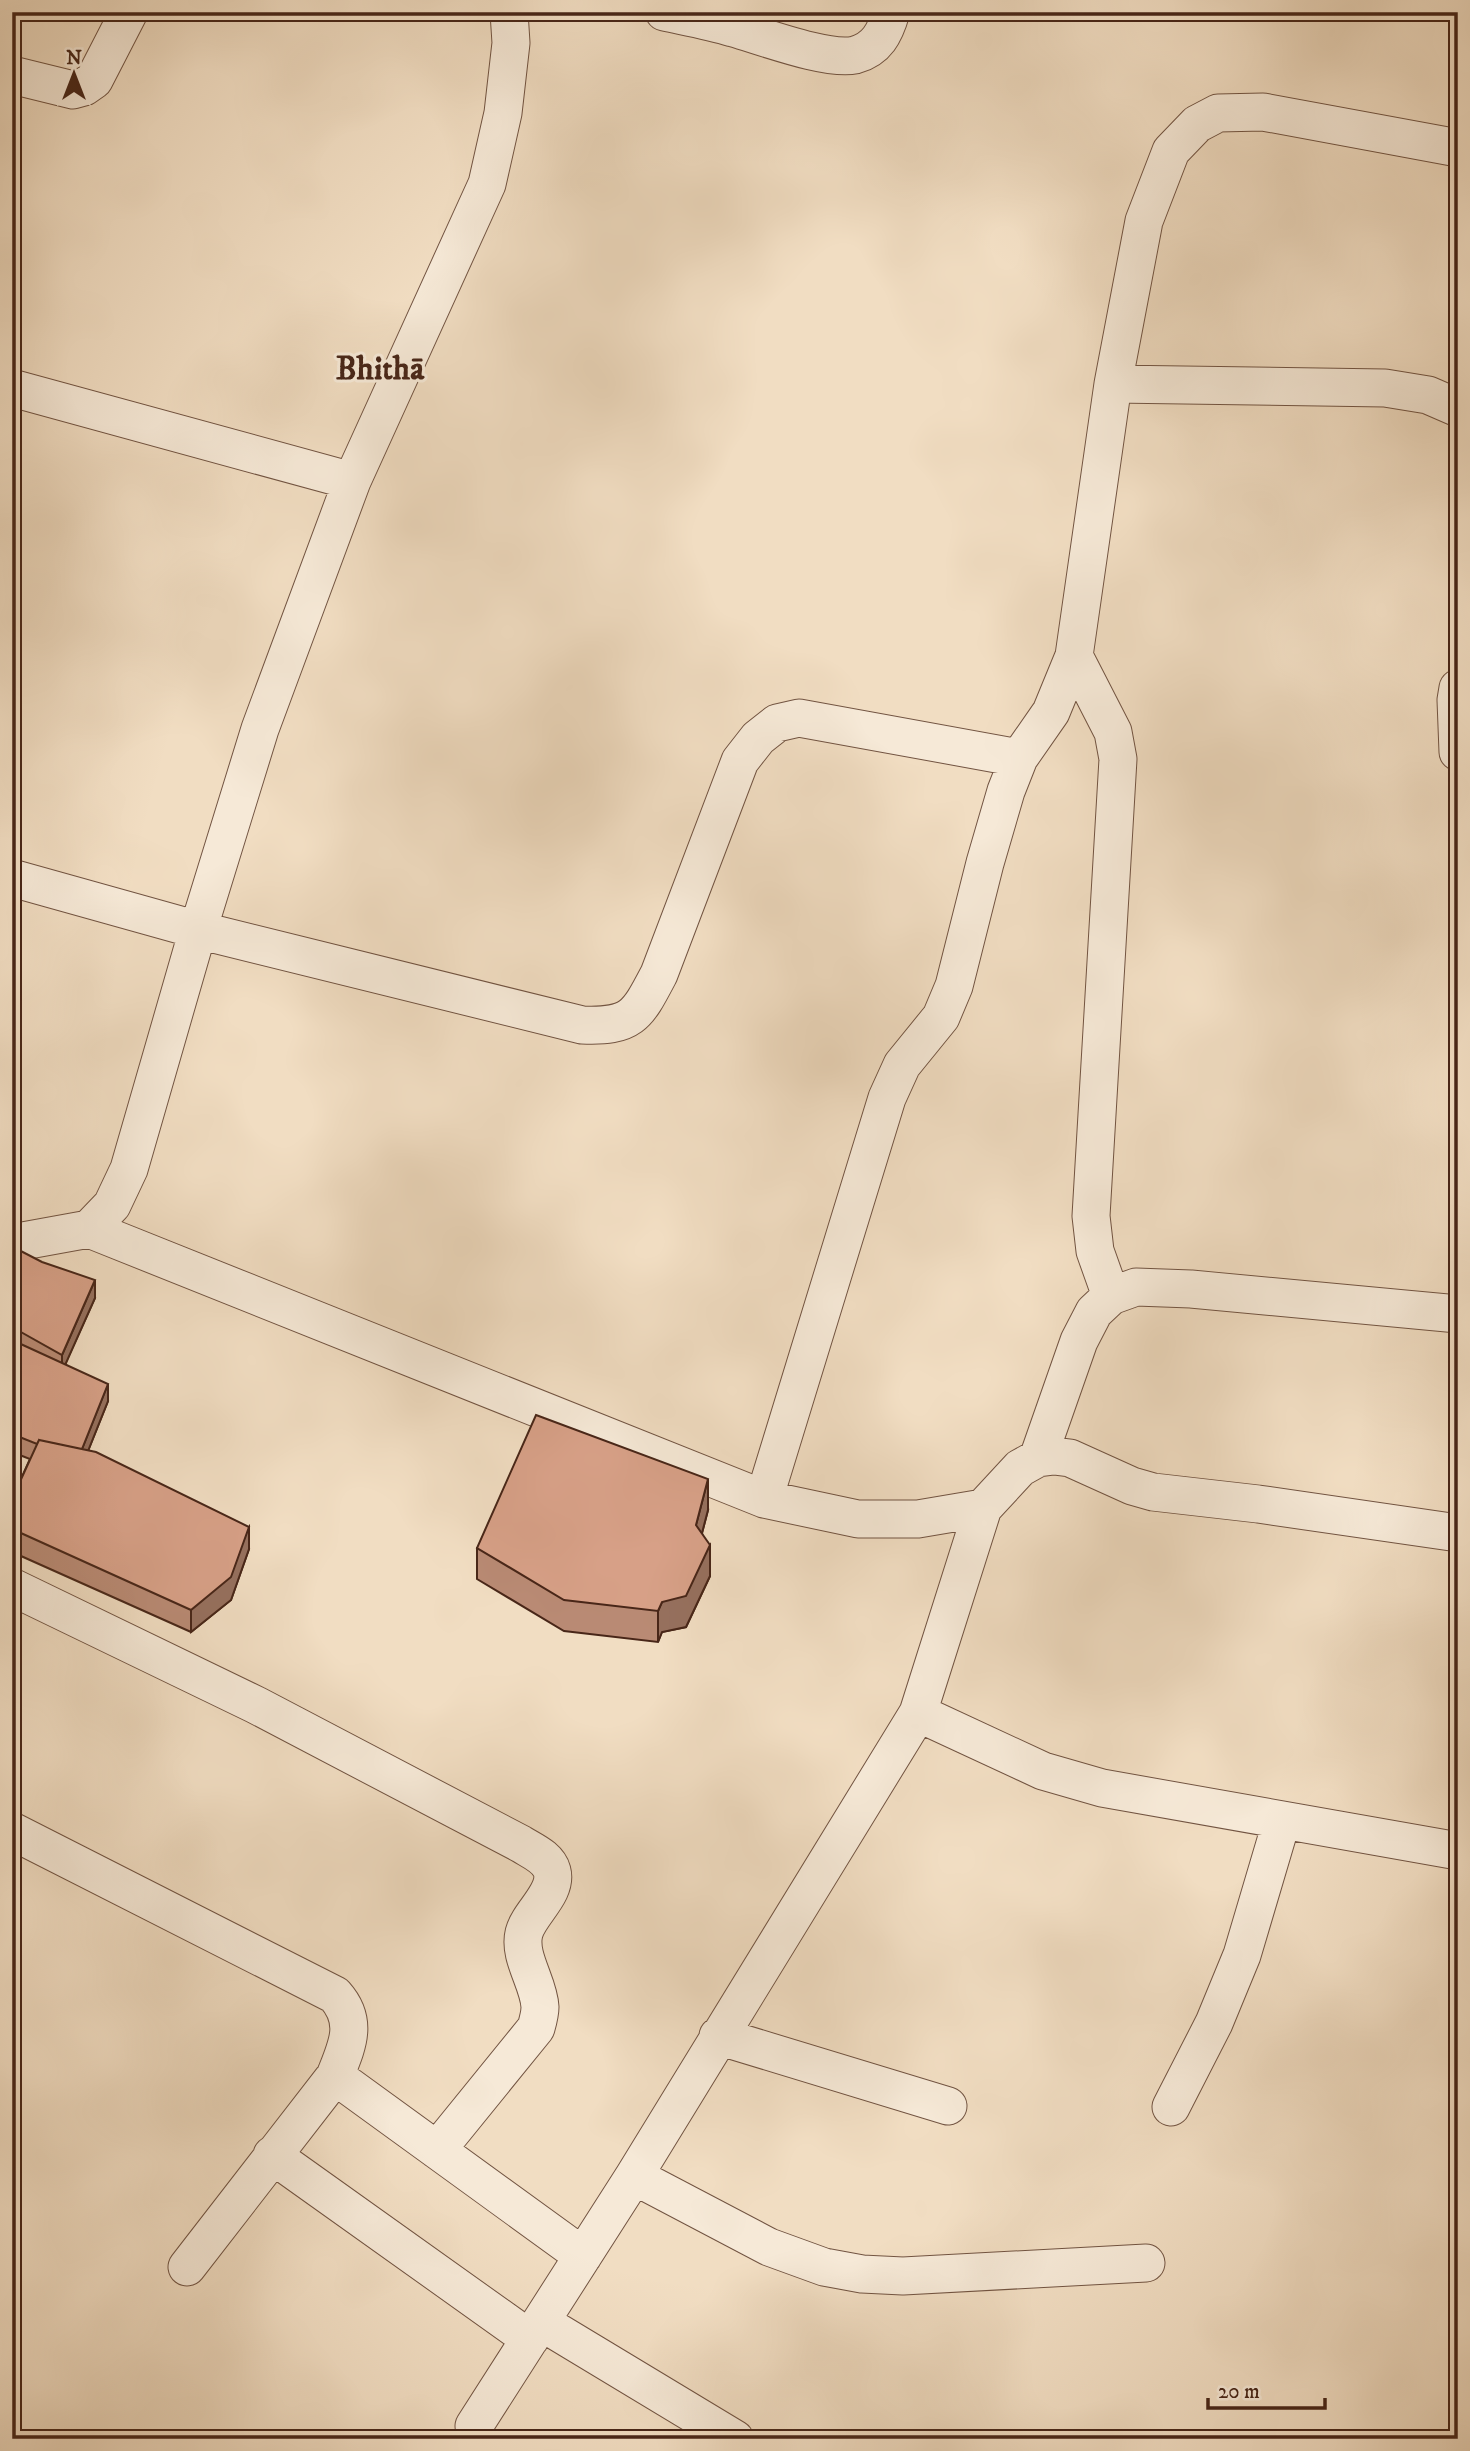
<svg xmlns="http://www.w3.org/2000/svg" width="1470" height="2451" viewBox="0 0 1470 2451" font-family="'IM FELL DW Pica',serif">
<rect width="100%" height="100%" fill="#f1ddc2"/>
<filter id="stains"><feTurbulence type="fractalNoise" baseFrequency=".00286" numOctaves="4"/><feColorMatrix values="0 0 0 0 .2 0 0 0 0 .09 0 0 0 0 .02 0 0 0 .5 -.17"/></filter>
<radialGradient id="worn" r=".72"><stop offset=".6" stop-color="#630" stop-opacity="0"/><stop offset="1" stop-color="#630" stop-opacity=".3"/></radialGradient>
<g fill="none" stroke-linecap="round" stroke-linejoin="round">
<defs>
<path id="minor" d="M664,12c23,5 46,9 69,16 29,8 94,33 122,27 22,-6 30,-22 36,-43
M12,75l61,15 11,-3 10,-7 35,-68
M1113,384l272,4 43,7 30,13
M12,388l340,93
M1074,656l39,76 5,27 -27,457 4,35 16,45
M1458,688l-2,12 2,52
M12,878l186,52 384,95c50,2 55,-9 77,-51l81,-213 18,-23 19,-15 22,-5 220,40
M89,1229l675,270 94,20h60l65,-11 37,-40 18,-10 16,-2 16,2 62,28 21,6 105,12 200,29
M89,1229l23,-24 17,-36 69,-239 62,-201 92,-248 135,-297 16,-71 8,-70 -2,-31
M12,1243l77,-14
M1038,1458l41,-117 15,-29 17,-16 25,-9 55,2 267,25
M764,1499l123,-401 15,-33 39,-48 13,-31 31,-123 21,-72 13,-33 32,-46 23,-56 39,-272 31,-163 27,-70 26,-27 21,-11 45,-1 195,36
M12,1587l244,118 265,139c11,7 27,13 31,27 6,22 -23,42 -28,62 -6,24 15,50 16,74 0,6 -2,14 -4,21l-99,122
M918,1713l125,58 59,17 356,63
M12,1831l323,164c24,27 12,51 0,81l-148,191
M718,2036l230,70
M335,2076l248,180
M1171,2107l43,-84 28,-68 40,-135
M272,2155l258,184
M634,2176l135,71 55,20 38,7 41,2 243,-13
M541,2322l194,117
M474,2426l160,-250 284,-463 65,-205"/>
</defs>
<use href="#minor" stroke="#725442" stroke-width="39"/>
<use href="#minor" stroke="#f6e9d7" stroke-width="37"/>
</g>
<path fill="#b98a74" stroke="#482618" stroke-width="2" d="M12,1248l83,50 -30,66 43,37 -20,50 161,98 -18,51 -40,32 -179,-80v-53l18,-40 -18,-7z
M708,1510l-6,23 8,43 -24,51 -24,5 -4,10 -94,-11 -87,-52v-31z"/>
<path fill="#96705e" stroke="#482618" stroke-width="2" d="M95,1280v18l-33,74v-17z
M108,1384v17l-28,70v-17z
M708,1479v31l-12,46v-31z
M249,1527v22l-18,51 -40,32v-22z
M710,1545v31l-24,51 -24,5 -4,10v-31l4,-9z"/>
<path fill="#d7a087" stroke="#482618" stroke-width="2" d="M13,1247l29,15 53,18 -33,75 -50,-28z
M12,1340l96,44 -26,65 -43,-9 -2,4 -25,-10z
M536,1415l172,64 -12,46 14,20 -24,51 -24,6 -4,9 -94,-11 -87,-52z
M39,1440l57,12 153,75 -18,50 -40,33 -179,-81v-30z"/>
<g text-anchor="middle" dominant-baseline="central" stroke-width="6" stroke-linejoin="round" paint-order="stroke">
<g font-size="33" font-weight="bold" fill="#482618" stroke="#f6e9d7">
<text x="380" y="369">Bhithā</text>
</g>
</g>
<rect width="1470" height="2451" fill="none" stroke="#f1ddc2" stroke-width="42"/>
<rect x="14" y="14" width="1442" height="2423" fill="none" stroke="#482618" stroke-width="3.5"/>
<rect x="21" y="21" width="1428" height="2409" fill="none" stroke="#482618" stroke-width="2"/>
<g transform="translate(74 74)" stroke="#f6e9d7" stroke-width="5" paint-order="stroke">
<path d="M0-5L12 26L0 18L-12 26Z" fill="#482618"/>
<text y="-10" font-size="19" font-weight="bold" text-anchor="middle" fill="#482618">N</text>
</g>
<path d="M1208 2398v10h117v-10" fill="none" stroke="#482618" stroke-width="3.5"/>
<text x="1218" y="2398" font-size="21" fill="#482618" stroke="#f6e9d7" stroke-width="5" paint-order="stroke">20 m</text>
<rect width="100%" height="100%" filter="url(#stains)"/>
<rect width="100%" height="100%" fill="url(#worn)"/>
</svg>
